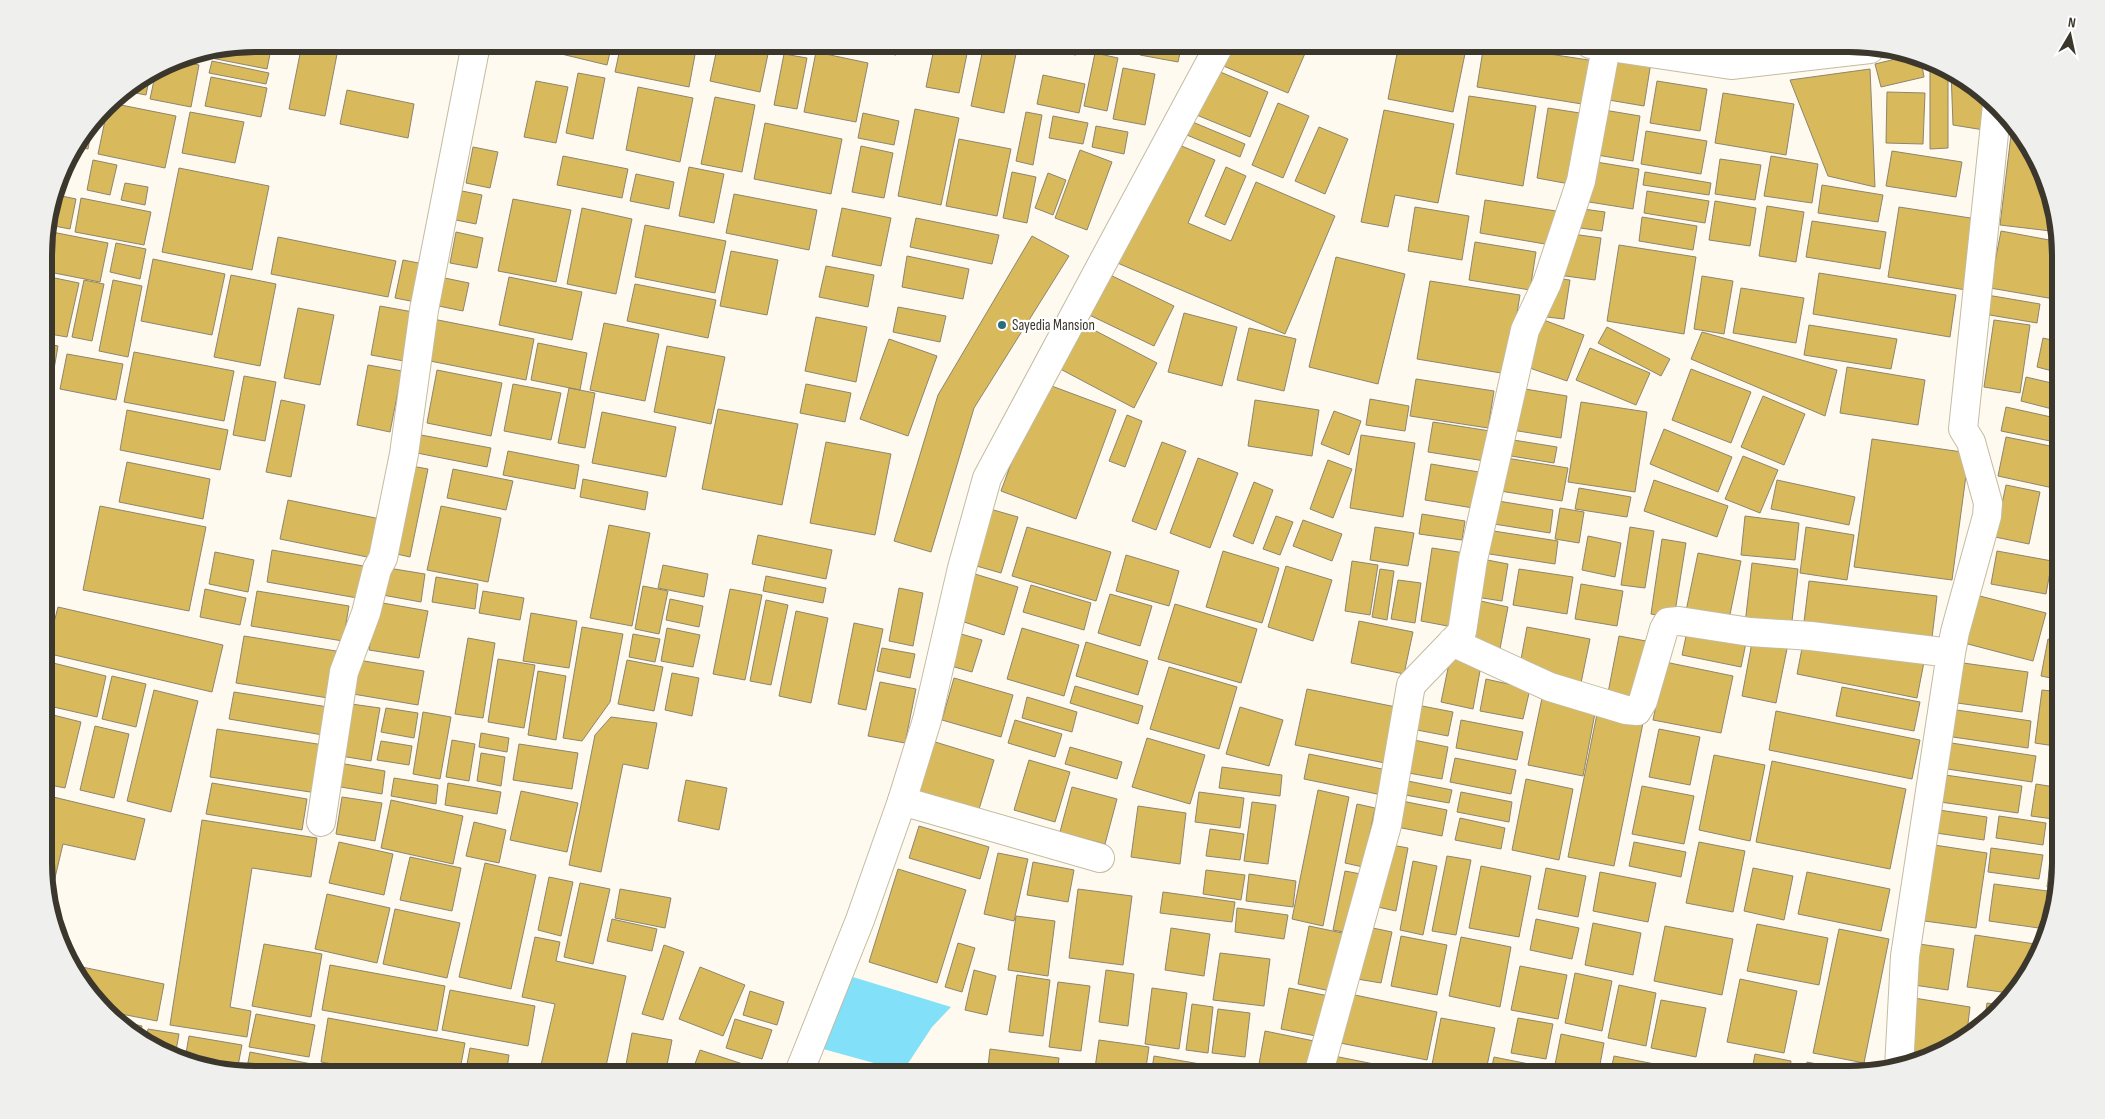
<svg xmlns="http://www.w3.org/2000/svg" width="2105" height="1119" viewBox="0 0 2105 1119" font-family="'Sofia Sans Condensed',sans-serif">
<rect width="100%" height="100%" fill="#fefaef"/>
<path fill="#82e0f9" d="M843,974l108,33 -19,20 -29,44 -98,-27z"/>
<path fill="#d8b95b" stroke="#8e856d" d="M255,44h17l-5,25 -61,-12 1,-4z
M302,44h37l-14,72 -36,-7z
M550,44h62l-5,21 -58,-14z
M621,44h76l-8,43 -74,-15z
M718,44l50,10 -8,38 -50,-11z
M851,44h47l-2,11 -46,-10z
M935,44h34l-10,49 -33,-6z
M984,44h34l-14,69 -33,-7z
M1047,44h31l-2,11 -30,-5z
M1142,44h40l-4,18 -38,-7z
M1222,44h67l17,7 -18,42 -74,-31z
M1320,44h26l-4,9z
M1399,44h68l-14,68 -65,-13z
M1484,44l111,17 -7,44 -111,-18z
M816,52l52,11 -12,59 -52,-10z
M1095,53l23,5 -11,53 -23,-5z
M784,54l23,4 -10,51 -23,-4z
M1609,56l42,6 -7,44 -41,-7z
M1904,57l17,3 3,17 -43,10 -6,-23z
M174,60l25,5 -8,42 -41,-8 6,-28z
M212,61l57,12 -3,11 -57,-11z
M1930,62l18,7v79l-18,1z
M1206,66l62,26 -18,45 -63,-26z
M1123,68l32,6 -10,51 -32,-6z
M1870,69l5,118 -47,-11 -38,-96z
M1951,71l38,25 -5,34 -31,-5z
M578,73l27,5 -12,61 -27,-6z
M150,75l-4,20 -21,-4z
M1043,75l42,9 -6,29 -42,-9z
M211,77l56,11 -6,29 -56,-11z
M536,81l32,6 -12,56 -32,-6z
M1657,81l50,8 -7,42 -50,-8z
M638,87l55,11 -13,64 -54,-12z
M347,90l67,14 -6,34 -68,-14z
M1887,92l38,1 -2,51 -37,-1z
M1723,93l71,11 -8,51 -71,-12z
M1469,96l67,10 -13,80 -67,-12z
M715,97l40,8 -13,67 -41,-8z
M111,103l65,13 -11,52 -67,-14 10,-48z
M1278,103l31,13 -26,62 -31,-13z
M1548,108l38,6 -11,71 -38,-7z
M915,109l44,9 -18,87 -43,-9z
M1598,109l42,7 -7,45 -42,-7z
M1384,110l70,14 -16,79 -43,-8 -7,32 -27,-5z
M190,112l54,10 -9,41 -53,-10z
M1026,112l16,3 -9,50 -17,-4z
M863,113l36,8 -5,24 -36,-7z
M1176,115l69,29 -5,13 -70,-29z
M1053,116l35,7 -5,21 -34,-6z
M765,123l77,16 -11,55 -77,-15z
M1096,126l32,6 -4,22 -32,-7z
M92,127l-4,22 -11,-2z
M1319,127l29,12 -23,55 -30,-13z
M2012,127l5,1 8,10 34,94 -59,-7z
M1646,131l61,10 -6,33 -60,-10z
M1160,137l55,23 -27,63 43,18 25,-59 79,34 -50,118 -177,-75z
M959,139l52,10 -14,67 -51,-10z
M861,146l32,7 -9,45 -32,-6z
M473,147l25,5 -8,36 -24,-5z
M1080,150l32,12 -25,68 -32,-12z
M1892,151l70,11 -6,35 -70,-11z
M563,156l65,13 -6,29 -65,-13z
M1771,156l47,8 -6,39 -48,-7z
M1720,159l41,6 -6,35 -40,-6z
M93,160l24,5 -7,30 -23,-5z
M1590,161l49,8 -6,40 -50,-8z
M689,167l35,7 -10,49 -35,-7z
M1226,167l20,9 -21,49 -20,-9z
M179,168l90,18 -17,84 -90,-18z
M1012,172l24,5 -9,46 -24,-5z
M1645,172l66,11 -2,12 -66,-10z
M1048,173l18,7 -13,35 -18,-7z
M636,174l38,8 -5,27 -39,-8z
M125,183l23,4 -3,18 -24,-5z
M1822,185l61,10 -5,27 -60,-9z
M462,191l20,4 -6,29 -20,-4z
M1647,191l62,10 -4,22 -61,-10z
M734,194l83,16 -8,40 -83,-17z
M57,195l19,4 -6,30 -21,-4z
M81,198l70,14 -7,33 -69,-13z
M513,199l58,11 -15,72 -58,-11z
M1485,200l71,11 -5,34 -71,-12z
M1715,201l41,7 -6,38 -41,-6z
M1767,206l37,6 -8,50 -37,-6z
M1415,207l54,9 -7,44 -54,-9z
M1899,207l78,12 -11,71 -78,-13z
M582,208l50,11 -16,75 -49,-10z
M842,208l49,10 -10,48 -49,-10z
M1576,208l29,4 -3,19 -29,-4z
M1642,217l55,9 -4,24 -54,-9z
M916,218l83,17 -7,29 -82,-17z
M1812,221l74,11 -6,37 -74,-12z
M645,225l81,16 -11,52 -80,-16z
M47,231l61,12 -8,39 -56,-11v-30z
M2001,231l59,11v58l-70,-12z
M456,232l27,6 -6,30 -27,-5z
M1565,233l36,5 -6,42 -37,-5z
M1032,236l37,20 -95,152 -43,144 -37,-11 44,-146z
M278,237l118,24 -8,36 -117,-23z
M1475,242l61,10 -6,38 -61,-10z
M116,243l30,6 -6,30 -30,-7z
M1619,245l77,12 -12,77 -77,-13z
M731,251l47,9 -11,55 -47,-9z
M907,256l62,13 -6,30 -61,-12z
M1336,257l69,17 -27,110 -69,-17z
M153,259l72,15 -13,61 -71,-14z
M403,260l26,5 -8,38 -26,-5z
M826,266l48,9 -6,32 -49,-10z
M1102,271l72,35 -20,40 -73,-35z
M1819,273l137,22 -6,42 -137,-23z
M231,275l45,9 -16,82 -46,-9z
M45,276l34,7 -12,54 -23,-4z
M435,276l34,7 -6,28 -34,-7z
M1702,276l31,5 -9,53 -30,-5z
M509,277l73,15 -10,48 -73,-15z
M1553,278l17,2 -6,39 -17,-2z
M84,280l20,4 -12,57 -20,-4z
M113,280l29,6 -14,71 -29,-6z
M1430,281l90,14 -13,79 -90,-15z
M635,284l81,16 -8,38 -81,-17z
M1741,288l63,10 -8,45 -63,-10z
M1987,295l53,9 -3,19 -53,-9z
M380,306l33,6 -9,49 -33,-6z
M898,307l48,9 -6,26 -47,-10z
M298,308l36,7 -14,70 -36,-7z
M1184,313l53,14 -15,59 -54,-14z
M816,317l51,10 -11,55 -51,-11z
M433,319l101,20 -8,41 -101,-20z
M1073,319l84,44 -23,45 -85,-45z
M1541,319l43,16 -17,46 -43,-15z
M1994,320l36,5 -10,68 -36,-6z
M604,323l55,11 -14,67 -55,-11z
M1809,325l88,14 -6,30 -87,-14z
M1607,327l63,32 -9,17 -63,-33z
M1249,328l47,11 -12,52 -47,-11z
M1702,332l135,38 -12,46 -134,-57z
M2043,338l17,4v31l-23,-6z
M889,339l48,17 -29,80 -48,-17z
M44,343l14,3 -8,46 -5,-1z
M538,343l49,10 -7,37 -49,-10z
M667,346l58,11 -14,67 -57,-12z
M1590,348l60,25 -14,32 -60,-25z
M134,352l100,19 -10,50 -100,-19z
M67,354l56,10 -7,36 -56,-11z
M368,365l34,6 -12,61 -33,-7z
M1847,367l78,13 -7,45 -78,-12z
M1691,369l60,23 -20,51 -59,-23z
M437,370l65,13 -11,53 -64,-13z
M244,376l32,6 -11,59 -32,-6z
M2026,377l34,8v26l-39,-10z
M1416,379l78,12 -6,37 -78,-12z
M1041,382l75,28 -40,109 -75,-28z
M513,384l48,9 -10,47 -47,-9z
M806,384l45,9 -6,29 -45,-9z
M569,388l26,5 -10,55 -27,-5z
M1519,388l48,8 -6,42 -49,-8z
M1763,396l42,18 -21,51 -43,-18z
M1370,399l39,7 -4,25 -39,-6z
M281,400l24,5 -14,72 -25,-5z
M1255,400l64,10 -7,46 -64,-10z
M1581,402l66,10 -12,80 -67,-10z
M2006,407l54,12v24l-59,-12z
M718,409l80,15 -16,81 -80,-16z
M127,410l101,20 -8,40 -100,-20z
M1334,411l27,10 -12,34 -28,-11z
M602,412l74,15 -10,50 -74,-14z
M1127,415l15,6 -17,46 -16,-6z
M1433,422l57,9 -5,30 -57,-9z
M1664,429l68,28 -14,35 -68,-28z
M421,435l70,13 -4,19 -70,-14z
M1361,435l54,8 -12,74 -53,-9z
M2006,437l54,11 -7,40 -55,-12z
M1507,439l50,8 -3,16 -49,-8z
M1872,439l97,14 -17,127 -98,-13z
M826,442l65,12 -16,81 -65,-12z
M1162,442l24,9 -30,79 -24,-9z
M508,451l71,14 -4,24 -72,-14z
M1743,456l35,14 -18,43 -35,-14z
M1500,457l68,11 -6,33 -68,-11z
M1198,458l40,15 -28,75 -40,-15z
M1328,460l24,9 -19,49 -23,-9z
M127,462l83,17 -7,40 -84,-17z
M1431,464l48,8 -6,36 -48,-8z
M406,465l22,4 -18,88 -22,-5z
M453,469l60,12 -7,29 -59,-12z
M583,479l65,13 -3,18 -65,-13z
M1654,480l74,26 -11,31 -73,-26z
M1777,480l78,17 -6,28 -78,-16z
M1254,482l19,8 -20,54 -20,-8z
M2006,485l34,7 -11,52 -34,-7z
M1579,488l52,9 -4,20 -52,-8z
M288,500l97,20 -8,39 -97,-20z
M1498,501l55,9 -3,23 -56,-9z
M100,506l106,21 -17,84 -106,-21z
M441,506l60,12 -13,64 -61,-12z
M983,507l35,10 -17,56 -35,-10z
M1560,508l24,4 -5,31 -24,-4z
M1422,514l43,7 -3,19 -43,-6z
M1276,516l17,6 -13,33 -17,-6z
M1745,516l54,7 -4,37 -54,-5z
M1303,520l39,14 -10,27 -39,-15z
M609,525l41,8 -18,93 -42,-8z
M1027,527l84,25 -15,49 -84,-25z
M1375,527l39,6 -6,33 -38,-6z
M1630,527l24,4 -9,57 -24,-3z
M1806,527l48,8 -7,45 -47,-7z
M1487,530l71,11 -3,23 -72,-11z
M758,535l74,15 -6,29 -74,-15z
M1588,536l33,7 -6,34 -33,-7z
M1662,539l24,4 -12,75 -23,-4z
M1432,548l33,5 -12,74 -32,-6z
M272,550l97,17 -6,32 -96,-17z
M1223,551l56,17 -17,55 -56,-16z
M1997,551l55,10 -6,33 -55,-10z
M215,552l39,8 -6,32 -39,-8z
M1698,553l43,8 -13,63 -43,-8z
M1126,555l53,16 -10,35 -53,-15z
M1482,559l26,5 -6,37 -26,-4z
M1352,561l26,4 -8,50 -25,-4z
M1752,563l46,6 -7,61 -46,-6z
M663,565l45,9 -4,23 -46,-9z
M1286,566l46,14 -19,61 -45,-14z
M382,567l43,7 -4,28 -44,-8z
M1380,569l14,2 -7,49 -15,-3z
M1519,569l54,8 -6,37 -54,-9z
M975,574l43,13 -14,48 -43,-14z
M766,576l60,12 -3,15 -60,-12z
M436,577l42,7 -3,25 -43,-7z
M1398,580l23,3 -6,40 -24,-4z
M1809,581l128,15 -6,50 -128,-16z
M1581,584l42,7 -6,35 -42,-7z
M1031,585l60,18 -7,27 -61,-18z
M643,586l25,5 -9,43 -24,-5z
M899,588l24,5 -10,53 -24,-5z
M205,589l41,9 -6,27 -40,-8z
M730,589l32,6 -17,85 -32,-6z
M257,591l92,15 -6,35 -92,-15z
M483,591l41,7 -4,22 -41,-7z
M1110,594l42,12 -12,40 -42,-13z
M1976,595l70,18 -13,48 -69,-18z
M2059,595h1l1,40 -8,-1z
M670,599l33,7 -4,21 -33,-7z
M766,600l22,5 -17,80 -21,-4z
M1476,600l32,7 -9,47 -33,-7z
M377,602l51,9 -9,47 -50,-8z
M1175,604l82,25 -16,54 -83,-24z
M58,607l165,38 -11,47 -166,-39z
M796,611l32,7 -17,85 -32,-7z
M531,613l46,8 -8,47 -46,-7z
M1359,621l54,11 -9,42 -53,-11z
M854,623l29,6 -17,81 -28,-6z
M582,627l41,7 -13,68 -28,39 -19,-3z
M1527,627l63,12 -9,44 -62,-13z
M1688,627l59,11 -6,29 -59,-12z
M667,628l33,7 -7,32 -32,-6z
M1022,628l57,17 -15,51 -57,-17z
M954,632l28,8 -10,32 -28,-8z
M633,634l27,5 -5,23 -26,-5z
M244,636l92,15 -8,47 -92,-15z
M1619,636l27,5 -11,58 -27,-6z
M1753,637l35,7 -12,59 -34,-7z
M468,638l27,5 -12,75 -28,-4z
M1804,638l120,24 -7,36 -120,-24z
M2048,639l13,2v39l-20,-4z
M1086,642l62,19 -10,34 -62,-19z
M882,648l33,6 -5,24 -33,-7z
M1451,654l31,6 -9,49 -32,-7z
M352,659l72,12 -6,34 -71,-12z
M498,659l37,6 -11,63 -36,-6z
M627,660l36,7 -9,44 -36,-7z
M45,661l61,15 -9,41 -52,-12z
M1665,662l68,14 -12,57 -68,-13z
M1956,662l72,10 -6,40 -72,-10z
M1169,667l68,20 -18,62 -69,-20z
M538,671l28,5 -10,64 -28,-5z
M672,673l27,5 -7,38 -27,-6z
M112,676l34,8 -10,43 -34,-8z
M954,678l59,17 -12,42 -59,-17z
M1486,679l44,10 -7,30 -43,-8z
M880,682l36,7 -11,54 -37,-7z
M1075,686l68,20 -5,18 -68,-21z
M1842,687l78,15 -6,29 -78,-15z
M1307,689l89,18 -11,56 -90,-18z
M154,690l44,11 -27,111 -44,-11z
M2042,690l19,2v55l-26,-4z
M234,692l94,15 -5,28 -94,-16z
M1027,697l50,15 -5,20 -50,-14z
M1542,698l54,10 -13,68 -55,-11z
M344,703l36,5 -9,53 -36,-6z
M1417,705l36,7 -5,24 -36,-7z
M1240,707l43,13 -14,46 -43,-12z
M386,708l32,5 -4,25 -33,-6z
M1950,709l81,12 -3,27 -82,-12z
M1776,711l144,29 -8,39 -143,-29z
M423,712l28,5 -11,62 -27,-5z
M45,713l36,9 -16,66 -20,-4z
M1597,714l46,9 -29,143 -46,-9z
M611,717l46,6 -9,46 -25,-5 -22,108 -32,-7 26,-130z
M1015,720l47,14 -7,23 -47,-14z
M1461,720l62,12 -6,28 -61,-12z
M95,726l34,8 -15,64 -34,-8z
M217,729l107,16 -7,48 -107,-16z
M1659,729l41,8 -10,48 -41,-8z
M481,733l28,5 -2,14 -28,-5z
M1147,738l58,17 -15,49 -58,-17z
M1409,739l39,8 -6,32 -39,-7z
M452,740l23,4 -6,37 -23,-4z
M381,741l31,5 -3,19 -32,-5z
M932,741l62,19 -18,59 -62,-18z
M1945,742l91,14 -4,26 -91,-14z
M519,744l59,9 -6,36 -59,-9z
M1070,747l52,15 -5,17 -52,-15z
M481,753l24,4 -4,29 -24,-5z
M1309,754l78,16 -5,25 -78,-16z
M1714,755l51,10 -15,76 -51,-11z
M1455,758l61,12 -5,24 -61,-12z
M1029,760l41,12 -15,50 -41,-12z
M1772,761l134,28 -16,80 -134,-27z
M339,763l46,8 -3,23 -47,-8z
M1222,767l60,8 -2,21 -61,-8z
M1938,774l84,12 -4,27 -85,-12z
M394,778l44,7 -2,19 -45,-8z
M1526,779l47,10 -14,71 -47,-10z
M686,780l41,8 -8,42 -41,-9z
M1403,780l49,10 -3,13 -49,-9z
M212,783l95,16 -5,31 -96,-16z
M448,783l53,9 -4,22 -52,-9z
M2036,784l25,4v32l-30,-4z
M1642,786l52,10 -10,48 -52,-10z
M1072,787l45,12 -12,45 -45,-12z
M1318,790l31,7 -26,129 -31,-7z
M521,791l57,12 -11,49 -57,-12z
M1199,792l45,6 -4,30 -45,-6z
M1461,792l51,10 -3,20 -52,-10z
M45,795l100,24 -10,41 -72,-16 -9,38 -8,-2z
M342,797l40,6 -7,38 -39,-7z
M391,800l72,16 -10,48 -72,-16z
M1397,800l50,10 -5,26 -50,-10z
M1252,802l24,3 -8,59 -24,-3z
M1357,804l18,4 -12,59 -18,-4z
M1138,806l48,7 -6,51 -49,-7z
M1932,809l55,8 -3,23 -55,-8z
M1999,816l47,7 -3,22 -47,-7z
M1460,818l45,10 -4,21 -46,-9z
M202,820l115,18 -6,39 -59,-9 -22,139 21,4 -4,26 -77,-12z
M474,822l32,8 -7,33 -33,-7z
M919,826l70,21 -9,32 -71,-21z
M1210,829l34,5 -4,26 -34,-4z
M339,842l54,12 -9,41 -55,-12z
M1634,842l52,10 -5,25 -52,-11z
M1699,842l46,9 -12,61 -47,-9z
M2053,842l8,2v20l-5,24 -9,-1z
M1921,843l66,10 -11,75 -66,-9z
M1386,844l22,4 -12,63 -23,-5z
M1991,848l52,7 -4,24 -51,-7z
M998,853l30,6 -14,62 -30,-7z
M1447,856l24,4 -15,75 -24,-4z
M410,857l51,11 -9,43 -52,-11z
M1413,861l24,5 -14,69 -23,-5z
M1033,862l41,8 -6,32 -41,-7z
M485,863l51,12 -25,114 -52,-12z
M1481,866l50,10 -12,61 -50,-9z
M1546,868l40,8 -8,41 -40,-8z
M1753,868l40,8 -9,44 -40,-9z
M898,869l68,21 -29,93 -68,-21z
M1206,870l39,5 -4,25 -38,-6z
M1345,871l21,4 -12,59 -21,-4z
M1600,872l56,11 -8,39 -55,-11z
M1807,872l83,17 -9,42 -83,-17z
M1249,874l47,7 -3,26 -47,-6z
M549,877l24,5 -12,54 -23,-6z
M580,883l30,6 -17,75 -29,-7z
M1994,884l61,8 -9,37 -57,-8z
M620,889l51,9 -6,30 -50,-10z
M1078,889l54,7 -9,69 -54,-7z
M1163,892l72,10 -3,20 -72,-9z
M327,894l63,14 -13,55 -62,-14z
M1237,908l51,7 -4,24 -49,-7z
M395,909l65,14 -13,55 -64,-14z
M1016,916l39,5 -7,55 -40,-6z
M612,919l45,10 -5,22 -45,-10z
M1536,919l43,9 -7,31 -42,-9z
M1593,923l48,10 -8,42 -48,-10z
M1757,924l71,14 -9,47 -72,-14z
M1309,926l38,8 -12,58 -37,-8z
M1665,926l68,13 -11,56 -68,-14z
M1368,927l24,5 -11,51 -24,-4z
M1171,928l39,6 -6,42 -39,-6z
M1839,929l50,10 -25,124 -51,-10z
M1975,935l67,10 -3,13 -24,36 -48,-7z
M1401,936l46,9 -10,50 -46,-9z
M535,937l25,5 -4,19 70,15 -22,99h-18l-45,-10 14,-61 -33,-7z
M1461,937l50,10 -11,60 -51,-11z
M1905,942l49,7 -6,41 -48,-7z
M958,943l17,5 -13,44 -17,-5z
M264,944l58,10 -11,63 -59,-11z
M664,945l20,7 -21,68 -21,-6z
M1220,953l50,6 -6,47 -51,-6z
M330,965l115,21 -8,45 -115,-21z
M1520,966l47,9 -9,44 -47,-9z
M82,967l82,17 -7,37 -46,-9 -24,-20 -8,-13z
M700,967l45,18 -22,51 -44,-17z
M974,970l22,6 -9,39 -22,-5z
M1106,970l28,4 -6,52 -29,-4z
M1575,973l37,8 -10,50 -37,-8z
M1017,975l33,5 -7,56 -34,-4z
M1740,979l57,12 -13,62 -57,-11z
M1058,982l32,4 -9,65 -32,-4z
M1619,985l37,8 -10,53 -38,-8z
M1152,988l35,5 -8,56 -34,-5z
M1289,988l40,8 -8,41 -40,-8z
M450,990l85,16 -7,40 -86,-16z
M750,991l34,11 -7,23 -34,-10z
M1350,994l87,18 -10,48 -87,-17z
M1914,998l56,9 -4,33 -49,24 -7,2z
M1661,1000l45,8 -10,49 -45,-9z
M1987,1003l19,3 -22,19z
M1192,1004l21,3 -5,46 -22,-3z
M1218,1009l32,4 -5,44 -33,-4z
M256,1014l59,11 -6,32 -60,-10z
M328,1018l137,25 -6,32h-64l-74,-13z
M1441,1018l54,10 -10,47h-55z
M1518,1018l35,6 -7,35 -35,-6z
M735,1019l37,11 -10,29 -36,-11z
M124,1022l18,4 -2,10z
M148,1029l31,5 -4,22 -14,-3 -15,-12z
M1265,1031l49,10 -6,34h-51z
M632,1033l40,7 -7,35h-41z
M1561,1034l43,9 -6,32h-45z
M189,1036l53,9 -5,26 -52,-12z
M1099,1040l50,7 -4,28h-51z
M470,1048l39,7 -3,20h-41z
M990,1049l69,9 -2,17h-70z
M700,1050l55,18 -2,7h-62z
M250,1052l72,14 -2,9h-65l-9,-2z
M1755,1054l36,7 -2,14h-38z
M1329,1055l90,18v2h-94z
M1154,1056l75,13 -1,6h-77z
M1614,1056l71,14 -1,5h-74z
M1494,1057l50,10 -1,8h-53z
M1807,1062l60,12 -63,1z"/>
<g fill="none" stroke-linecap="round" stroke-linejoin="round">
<defs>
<path id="street" d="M1590,44l141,21 139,-16
M1452,642l98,45 76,23 11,1 6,-10 21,-72 4,-7 11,-1 71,11 61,4 140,17
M902,801l198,57
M321,822l23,-150 22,-59 11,-44 6,-11 21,-104 20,-144 52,-266
M1899,1068l6,-112 46,-303 4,-21 32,-116 1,-13 -17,-61 -8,-13 34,-324
M1318,1075l69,-250 24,-140 51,-53 11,-72 52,-230 22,-47 34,-102 25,-134"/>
<path id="secondary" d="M798,1075l62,-155 42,-119 25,-81 35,-152 25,-90 233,-434"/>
</defs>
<use href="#street" stroke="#c4bba1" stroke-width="30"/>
<use href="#secondary" stroke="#c4bba1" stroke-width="30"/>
<use href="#street" stroke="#fff" stroke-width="28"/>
<use href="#secondary" stroke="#fff" stroke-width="28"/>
</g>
<circle fill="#2a6e7e" stroke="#fff" stroke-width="2" cx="1002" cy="325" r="5"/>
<g text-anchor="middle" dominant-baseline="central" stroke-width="4.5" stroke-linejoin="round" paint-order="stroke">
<g font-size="15" fill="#3b372d" stroke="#fff" text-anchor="start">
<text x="1012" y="325">Sayedia Mansion</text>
</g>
</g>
<path d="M0 0H2105V1119H0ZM255 52H1849A203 203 0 0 1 2052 255V863A203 203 0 0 1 1849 1066H255A203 203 0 0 1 52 863V255A203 203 0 0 1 255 52Z" fill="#efefee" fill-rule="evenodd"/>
<path fill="none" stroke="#3b372d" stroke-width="6" d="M255 52H1849A203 203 0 0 1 2052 255V863A203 203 0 0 1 1849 1066H255A203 203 0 0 1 52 863V255A203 203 0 0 1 255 52Z"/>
<g transform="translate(2070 35) rotate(9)" stroke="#ffffff" stroke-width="4" paint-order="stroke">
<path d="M0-4L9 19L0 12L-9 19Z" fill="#3b372d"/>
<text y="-8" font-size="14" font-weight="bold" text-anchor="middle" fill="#3b372d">N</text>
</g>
</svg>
